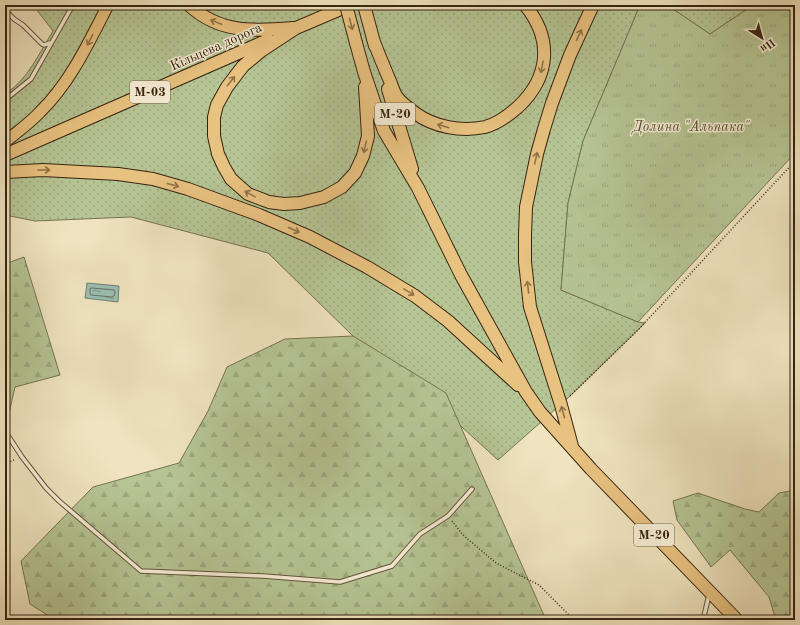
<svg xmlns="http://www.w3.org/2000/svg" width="800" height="625" viewBox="0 0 800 625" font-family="'Old Standard TT',serif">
<defs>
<pattern id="grass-dots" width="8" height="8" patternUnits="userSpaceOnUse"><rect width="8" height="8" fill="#b6c594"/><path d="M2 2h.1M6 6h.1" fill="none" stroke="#9da97f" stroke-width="1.8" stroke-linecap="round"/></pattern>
<pattern id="forest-firs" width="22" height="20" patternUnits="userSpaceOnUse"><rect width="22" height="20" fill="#b6c594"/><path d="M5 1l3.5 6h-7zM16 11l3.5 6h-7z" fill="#9da97f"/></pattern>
<pattern id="park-tufts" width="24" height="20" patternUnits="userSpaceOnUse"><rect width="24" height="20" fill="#b6c594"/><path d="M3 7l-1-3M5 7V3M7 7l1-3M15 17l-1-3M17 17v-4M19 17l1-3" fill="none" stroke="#9da97f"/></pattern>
<pattern id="water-ripples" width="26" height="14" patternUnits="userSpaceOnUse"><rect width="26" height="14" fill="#9abfb2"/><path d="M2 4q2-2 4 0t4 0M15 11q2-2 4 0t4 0" fill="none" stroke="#7e9b8f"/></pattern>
</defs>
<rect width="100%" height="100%" fill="#efe4bf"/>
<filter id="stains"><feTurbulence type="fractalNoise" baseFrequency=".005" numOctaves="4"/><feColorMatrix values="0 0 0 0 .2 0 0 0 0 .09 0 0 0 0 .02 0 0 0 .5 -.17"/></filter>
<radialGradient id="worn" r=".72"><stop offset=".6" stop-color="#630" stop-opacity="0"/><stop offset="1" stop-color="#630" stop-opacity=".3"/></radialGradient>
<path fill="url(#grass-dots)" stroke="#767452" d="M33,5h607l-57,136 -15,62 -7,87 77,32 7,1 -78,76 -69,61 -70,-64 -75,-60 -85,-83 -137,-36 -96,4 -30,-6v-121c23,-14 34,-41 48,-63z
M667,5h86l-43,29z"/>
<path fill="url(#forest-firs)" stroke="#767452" d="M24,257l36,118 -45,12 -10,44v-167z
M353,336l93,57 100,227h-491l-25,-16 -9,-43 72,-74 86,-24 29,-52 19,-44 58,-28z
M795,490v130h-19l-7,-23 -39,-47 -19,17 -34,-47 -4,-19 25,-8 47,16 14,3 20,-19z"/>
<path fill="url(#park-tufts)" stroke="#767452" d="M640,5h27l43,29 43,-29h30l12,10v138l-157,169 -77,-32 7,-87 15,-62z"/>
<path fill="url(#water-ripples)" stroke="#728172" d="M87,283l32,3 -1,16 -33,-4z"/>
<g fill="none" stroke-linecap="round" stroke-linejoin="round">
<path stroke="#687262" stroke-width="1" d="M92,288l22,2 1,2 -1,4 -2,1 -21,-2 -1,-1v-5z"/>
<defs>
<path id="service" d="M5,10l9,9 9,6 19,19 2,1 6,-2
M5,100l26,-21 42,-74
M5,431l17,26 24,31 13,13 82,70 122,5 77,6 52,-16 28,-32 28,-18 24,-27
M703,620l6,-25"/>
<path id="primary" d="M5,142c12,-10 25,-19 35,-30 30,-29 49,-70 68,-107"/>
<path id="trunk" d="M189,5c31,29 66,26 105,23
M364,5l11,41
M296,28l-35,23 -18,15 -16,21 -10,18 -3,12v19l4,18 6,13 7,12 17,15 21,8 15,2 16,-1 24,-6 18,-10 13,-14 8,-17 5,-20 -3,-49
M289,31l61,-26
M373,39c5,14 11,28 17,42 2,5 4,12 7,16 4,6 13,12 18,16 19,14 46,19 70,14 12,-3 24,-12 33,-20 32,-30 35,-68 7,-102
M356,43l8,29 20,59 34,57 43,87 65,117 14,20 51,57 146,151
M388,89l24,80
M5,155l263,-115
M5,172l38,-2 75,4 35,5 35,10 71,26 51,22 57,30 48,29 33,25 70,64
M572,446l-11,-41 -31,-98 -5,-45v-27l1,-28 11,-53 7,-25 8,-26 18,-48 23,-50"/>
</defs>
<use href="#service" stroke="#65543c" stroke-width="5.5"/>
<use href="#primary" stroke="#372411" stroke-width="13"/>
<use href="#trunk" stroke="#372411" stroke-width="14"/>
<path stroke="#372411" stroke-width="1.5" stroke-dasharray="1 2" stroke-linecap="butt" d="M570,396l69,-67 156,-168
M5,464l11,-5
M452,521l11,14 33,28 43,22 35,35"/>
<use href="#service" stroke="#f5edd5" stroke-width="3.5"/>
<use href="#primary" stroke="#e8c280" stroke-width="11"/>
<use href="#trunk" stroke="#e8c280" stroke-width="12"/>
<defs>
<path id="trunk-bridge" d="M346,5l10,38"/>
</defs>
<use href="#trunk-bridge" stroke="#372411" stroke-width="14" stroke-linecap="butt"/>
<use href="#trunk-bridge" stroke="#e8c280" stroke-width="12"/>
</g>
<defs><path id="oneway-shaft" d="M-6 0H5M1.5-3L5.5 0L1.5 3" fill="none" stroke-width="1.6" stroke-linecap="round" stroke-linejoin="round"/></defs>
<g stroke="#907348">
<use href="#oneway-shaft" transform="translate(216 22) rotate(-158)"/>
<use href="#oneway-shaft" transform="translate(351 24) rotate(75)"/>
<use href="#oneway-shaft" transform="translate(579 35) rotate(-65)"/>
<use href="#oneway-shaft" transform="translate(90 40) rotate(117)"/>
<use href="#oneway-shaft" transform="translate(542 67) rotate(101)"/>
<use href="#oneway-shaft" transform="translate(231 81) rotate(-52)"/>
<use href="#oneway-shaft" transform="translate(443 126) rotate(-163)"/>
<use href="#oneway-shaft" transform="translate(365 147) rotate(103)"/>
<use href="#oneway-shaft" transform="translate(536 158) rotate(-77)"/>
<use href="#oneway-shaft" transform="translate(44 170)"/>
<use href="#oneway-shaft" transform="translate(173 185) rotate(15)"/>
<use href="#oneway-shaft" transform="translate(250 194) rotate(-151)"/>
<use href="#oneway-shaft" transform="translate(294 230) rotate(24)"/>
<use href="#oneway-shaft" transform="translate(528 287) rotate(-96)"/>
<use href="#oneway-shaft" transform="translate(409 292) rotate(31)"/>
<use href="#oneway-shaft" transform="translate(563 412) rotate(-105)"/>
</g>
<g text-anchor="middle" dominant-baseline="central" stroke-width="3" stroke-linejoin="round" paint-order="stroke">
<g fill="#f5edd5" stroke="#70604c" stroke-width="1">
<rect x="130" y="81" width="40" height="22" rx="3"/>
<rect x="375" y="103" width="40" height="22" rx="3"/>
<rect x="634" y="524" width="40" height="22" rx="3"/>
</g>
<g font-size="13" font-weight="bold" fill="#372411">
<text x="150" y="92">М-03</text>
<text x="395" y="114">М-20</text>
<text x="654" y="535">М-20</text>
</g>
<g font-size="14" fill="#372411" stroke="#f5edd5">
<text transform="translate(216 47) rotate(-24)">Кільцева дорога</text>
</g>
<g font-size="14" font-style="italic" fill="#574c32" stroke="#f5edd5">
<text x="691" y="127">Долина "Альпака"</text>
</g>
</g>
<rect width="800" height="625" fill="none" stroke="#efe4bf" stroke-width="20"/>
<rect x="6" y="6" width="788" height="613" fill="none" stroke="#372411" stroke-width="2"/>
<rect x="10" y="10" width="780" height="605" fill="none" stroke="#372411"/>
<g transform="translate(762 38) rotate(143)" stroke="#f5edd5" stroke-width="3" paint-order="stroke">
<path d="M0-3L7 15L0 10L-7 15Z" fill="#372411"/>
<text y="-6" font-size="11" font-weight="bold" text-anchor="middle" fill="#372411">Пн</text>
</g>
<rect width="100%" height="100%" filter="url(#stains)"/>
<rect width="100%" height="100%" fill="url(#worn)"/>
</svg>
